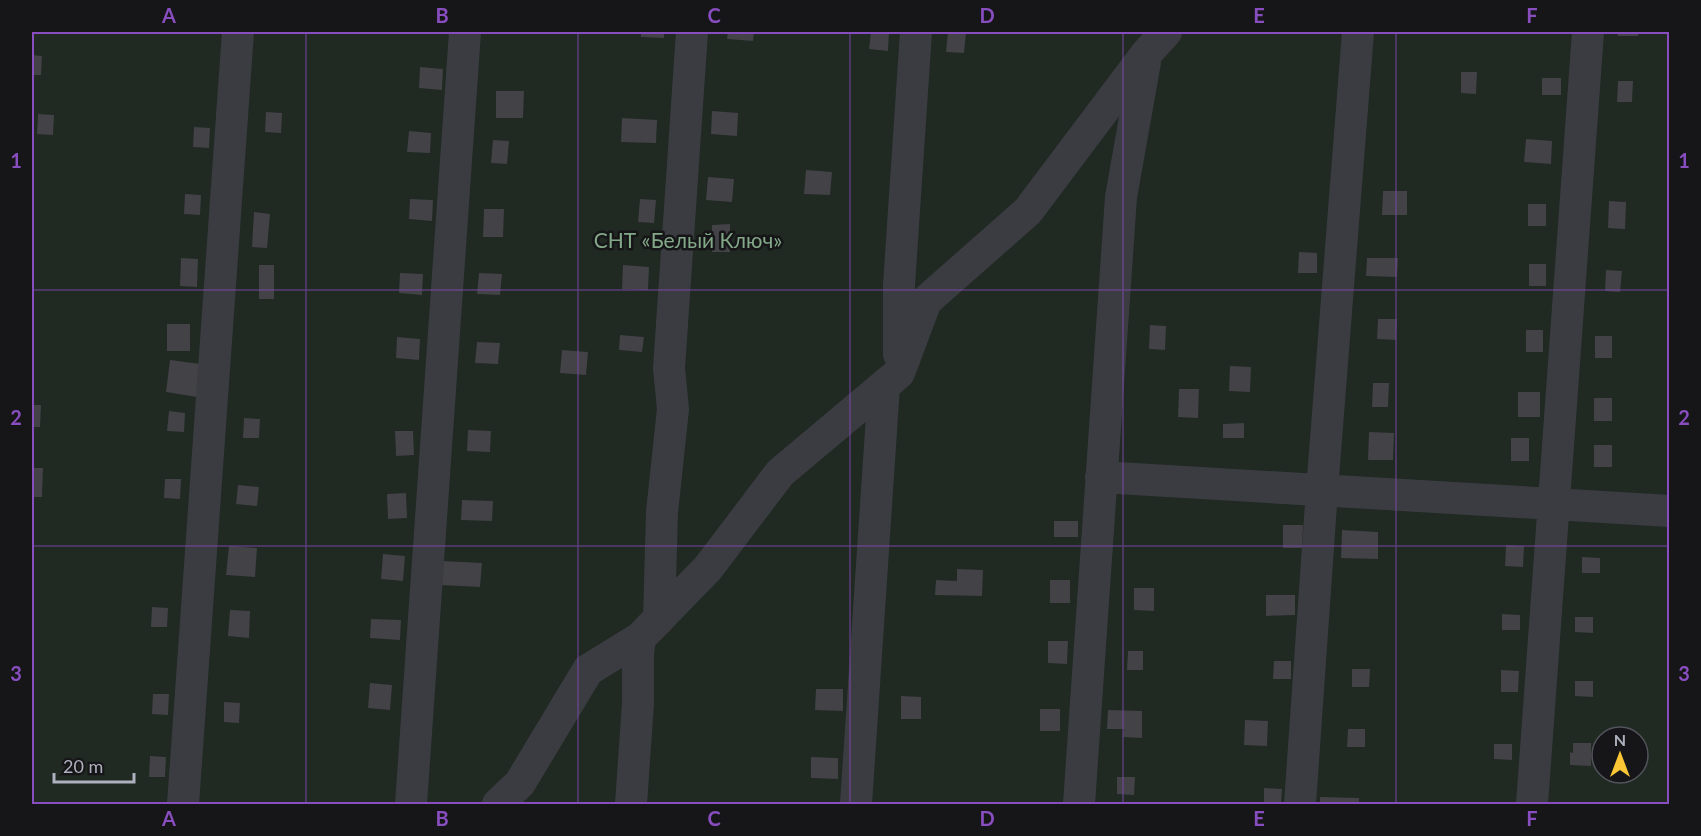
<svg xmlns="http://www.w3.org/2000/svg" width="1701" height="836" viewBox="0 0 1701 836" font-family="Lato,sans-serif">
<rect width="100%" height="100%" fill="#1b1a1d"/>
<path fill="#202922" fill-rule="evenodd" d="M32,32h1637v772h-1637zM1602,737h36v36h-36z"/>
<path fill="#424247" d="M641,32h23v6l-23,-1z
M728,32h26l-1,9 -26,-2z
M871,32h18l-1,19 -19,-2z
M948,32h18l-2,21 -18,-1z
M1618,32h20v4h-20z
M32,55l10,1 -1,19h-9z
M420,67l23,2 -1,21 -23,-2z
M1461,72h16l-1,22 -15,-1z
M1542,78h19v17h-19z
M1618,81h15l-1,21h-15z
M496,91h28l-1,27h-27z
M712,111l26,2 -1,23 -26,-2z
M266,112l16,1 -1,20 -16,-1z
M38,114l16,1 -1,20 -16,-1z
M622,118l35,2 -1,23 -35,-1z
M194,127l16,1 -1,20 -16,-1z
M409,131l22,2 -1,20 -23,-1z
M1526,139l26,2 -1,23 -27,-2z
M493,140l16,1 -2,23 -16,-1z
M806,170l26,2 -2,23 -26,-1z
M708,177l26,2 -2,23 -26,-2z
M1383,191h24v24h-25z
M185,194l16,1 -1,20 -16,-1z
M410,199l23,1 -1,21 -23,-2z
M640,199l16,1 -2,23 -16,-1z
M1609,201l17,1 -1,27 -17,-1z
M1528,204h18v22h-18z
M484,209h20l-1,28h-20z
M254,212l16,2 -3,34 -15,-1z
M730,224v28h-18v-27z
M1299,252l18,1v20h-19z
M181,258l17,1 -1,28 -17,-1z
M1367,258h31l-1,19 -31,-1z
M1529,264h17v22h-17z
M259,265h15v34h-15z
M623,265l26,2 -1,23 -26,-1z
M1606,270l16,1 -2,21 -15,-1z
M400,273l23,1 -1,21 -23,-2z
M479,273l23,1 -2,21 -23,-1z
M1378,319h19l-1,21 -19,-1z
M167,324h23v27h-23z
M1150,325l16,1 -1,24 -16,-1z
M1526,330h17v22h-17z
M620,335l24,2 -2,15 -23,-2z
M1595,336h17v22h-17z
M397,337l23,2 -1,21 -23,-2z
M477,342l23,1 -2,21 -23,-1z
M562,350l26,2 -2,23 -26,-2z
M170,360l31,4 -4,33 -31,-5z
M1230,366l21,1 -1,25 -21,-1z
M1373,383h16l-1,24h-16z
M1179,389h20l-1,29 -20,-1z
M1518,392h22v25h-22z
M1594,398h18v23h-18z
M32,405h9l-1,22h-8z
M169,411l16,2 -1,19 -17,-1z
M244,418l16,1 -1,19h-16z
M1244,423v15h-21v-14z
M468,430l23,1 -1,21 -23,-1z
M395,431h18l1,24 -18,1z
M1369,432l25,1 -1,27h-25z
M1511,438h18v23h-18z
M1594,445h18v22h-18z
M32,468h11l-1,29h-10z
M165,479h16l-1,20 -16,-1z
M238,485l21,2 -2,19 -21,-2z
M406,493l1,25 -19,1 -1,-25z
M462,500l31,1 -1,20 -31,-1z
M1054,521h24v16h-24z
M1283,525h20l-1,23h-19z
M1342,530l36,2v27l-37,-1z
M1506,545l18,1 -1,21 -18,-1z
M229,546l28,2 -2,29 -29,-2z
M383,554l22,2 -2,25 -22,-2z
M1582,557l18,1v15h-18z
M442,561l40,2 -2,24 -39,-2z
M957,569l26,1 -1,26 -47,-1 1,-15 21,1z
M1050,580h20v23h-20z
M1134,588h20v23l-20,-1z
M1266,595h29v20l-29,1z
M152,607l16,1 -1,19h-16z
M230,610l20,1 -1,27 -21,-2z
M1502,614l18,1v15h-18z
M1575,617h18v16l-18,-1z
M371,619l30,1 -1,20 -30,-2z
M1048,641h20l-1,23 -19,-1z
M1128,651h15v19h-16z
M1274,661h17v18h-18z
M1352,669h18l-1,18h-17z
M1501,670l18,1 -1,21h-17z
M1575,681h18v16l-18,-1z
M370,683l22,2 -2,25 -22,-2z
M816,689h27v22l-28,-1z
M153,694h16l-1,21 -16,-1z
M901,696l20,1v22h-20z
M224,702l16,1 -1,20 -15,-1z
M1040,709h20v22h-20z
M1108,710l34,1v27l-19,-1 1,-8h-17z
M1245,720l23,1 -1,25 -23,-1z
M1348,729h17v18h-18z
M1573,743h18v23l-21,-1v-13l3,1z
M1494,744h18v16l-18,-1z
M150,756l16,1 -1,20h-16z
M811,757l27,1v21l-27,-1z
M1117,777h18l-1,18 -17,-1z
M1264,788l18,1 -1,15h-17z
M1320,797l39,1v6h-39z"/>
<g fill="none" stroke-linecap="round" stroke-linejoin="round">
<path stroke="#3b3c42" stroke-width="32" d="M899,354v-69l17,-253
M1101,477l569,34
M659,619l3,-107 11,-103 -4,-41 23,-336
M183,804l55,-772
M411,804l54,-772
M498,804l22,-21 68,-113 52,-32 68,-70 72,-95 119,-100 27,-72 102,-90 118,-157 20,-22
M631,804l7,-101v-50l2,-15
M856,804l28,-418
M1079,804l42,-607 24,-135
M1300,804l22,-314 36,-458
M1532,804l56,-772"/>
</g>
<path fill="none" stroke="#884dbe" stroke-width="1.5" stroke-opacity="0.55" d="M306,32v772M578,32v772M850,32v772M1123,32v772M1396,32v772M32,290h1638M32,546h1638"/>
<g text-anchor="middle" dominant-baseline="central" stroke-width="5" stroke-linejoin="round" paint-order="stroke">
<g font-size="21" fill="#83a888" stroke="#161518">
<text x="688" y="239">СНТ «Белый Ключ»</text>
</g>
</g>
<rect width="1701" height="836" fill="none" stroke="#161518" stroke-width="66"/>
<g transform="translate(1620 755)"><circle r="28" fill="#161518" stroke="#52535a" stroke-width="1.5"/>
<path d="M0-4.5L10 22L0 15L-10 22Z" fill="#fac635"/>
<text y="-9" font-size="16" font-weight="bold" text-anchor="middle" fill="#adb0bd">N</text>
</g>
<path d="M54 773v9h80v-9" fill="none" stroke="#adb0bd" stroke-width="3"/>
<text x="63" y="773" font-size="18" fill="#adb0bd" stroke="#161518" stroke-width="4.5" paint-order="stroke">20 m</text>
<rect x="33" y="33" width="1635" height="770" fill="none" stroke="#884dbe" stroke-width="2"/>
<g font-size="20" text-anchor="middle" font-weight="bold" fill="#884dbe">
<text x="169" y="23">A</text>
<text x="442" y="23">B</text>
<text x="714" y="23">C</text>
<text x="987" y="23">D</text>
<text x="1259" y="23">E</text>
<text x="1532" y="23">F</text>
<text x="16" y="168">1</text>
<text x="1684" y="168">1</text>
<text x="16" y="425">2</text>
<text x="1684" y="425">2</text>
<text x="16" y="681">3</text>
<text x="1684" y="681">3</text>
<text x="169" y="826">A</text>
<text x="442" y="826">B</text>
<text x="714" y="826">C</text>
<text x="987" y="826">D</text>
<text x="1259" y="826">E</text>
<text x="1532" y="826">F</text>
</g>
</svg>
